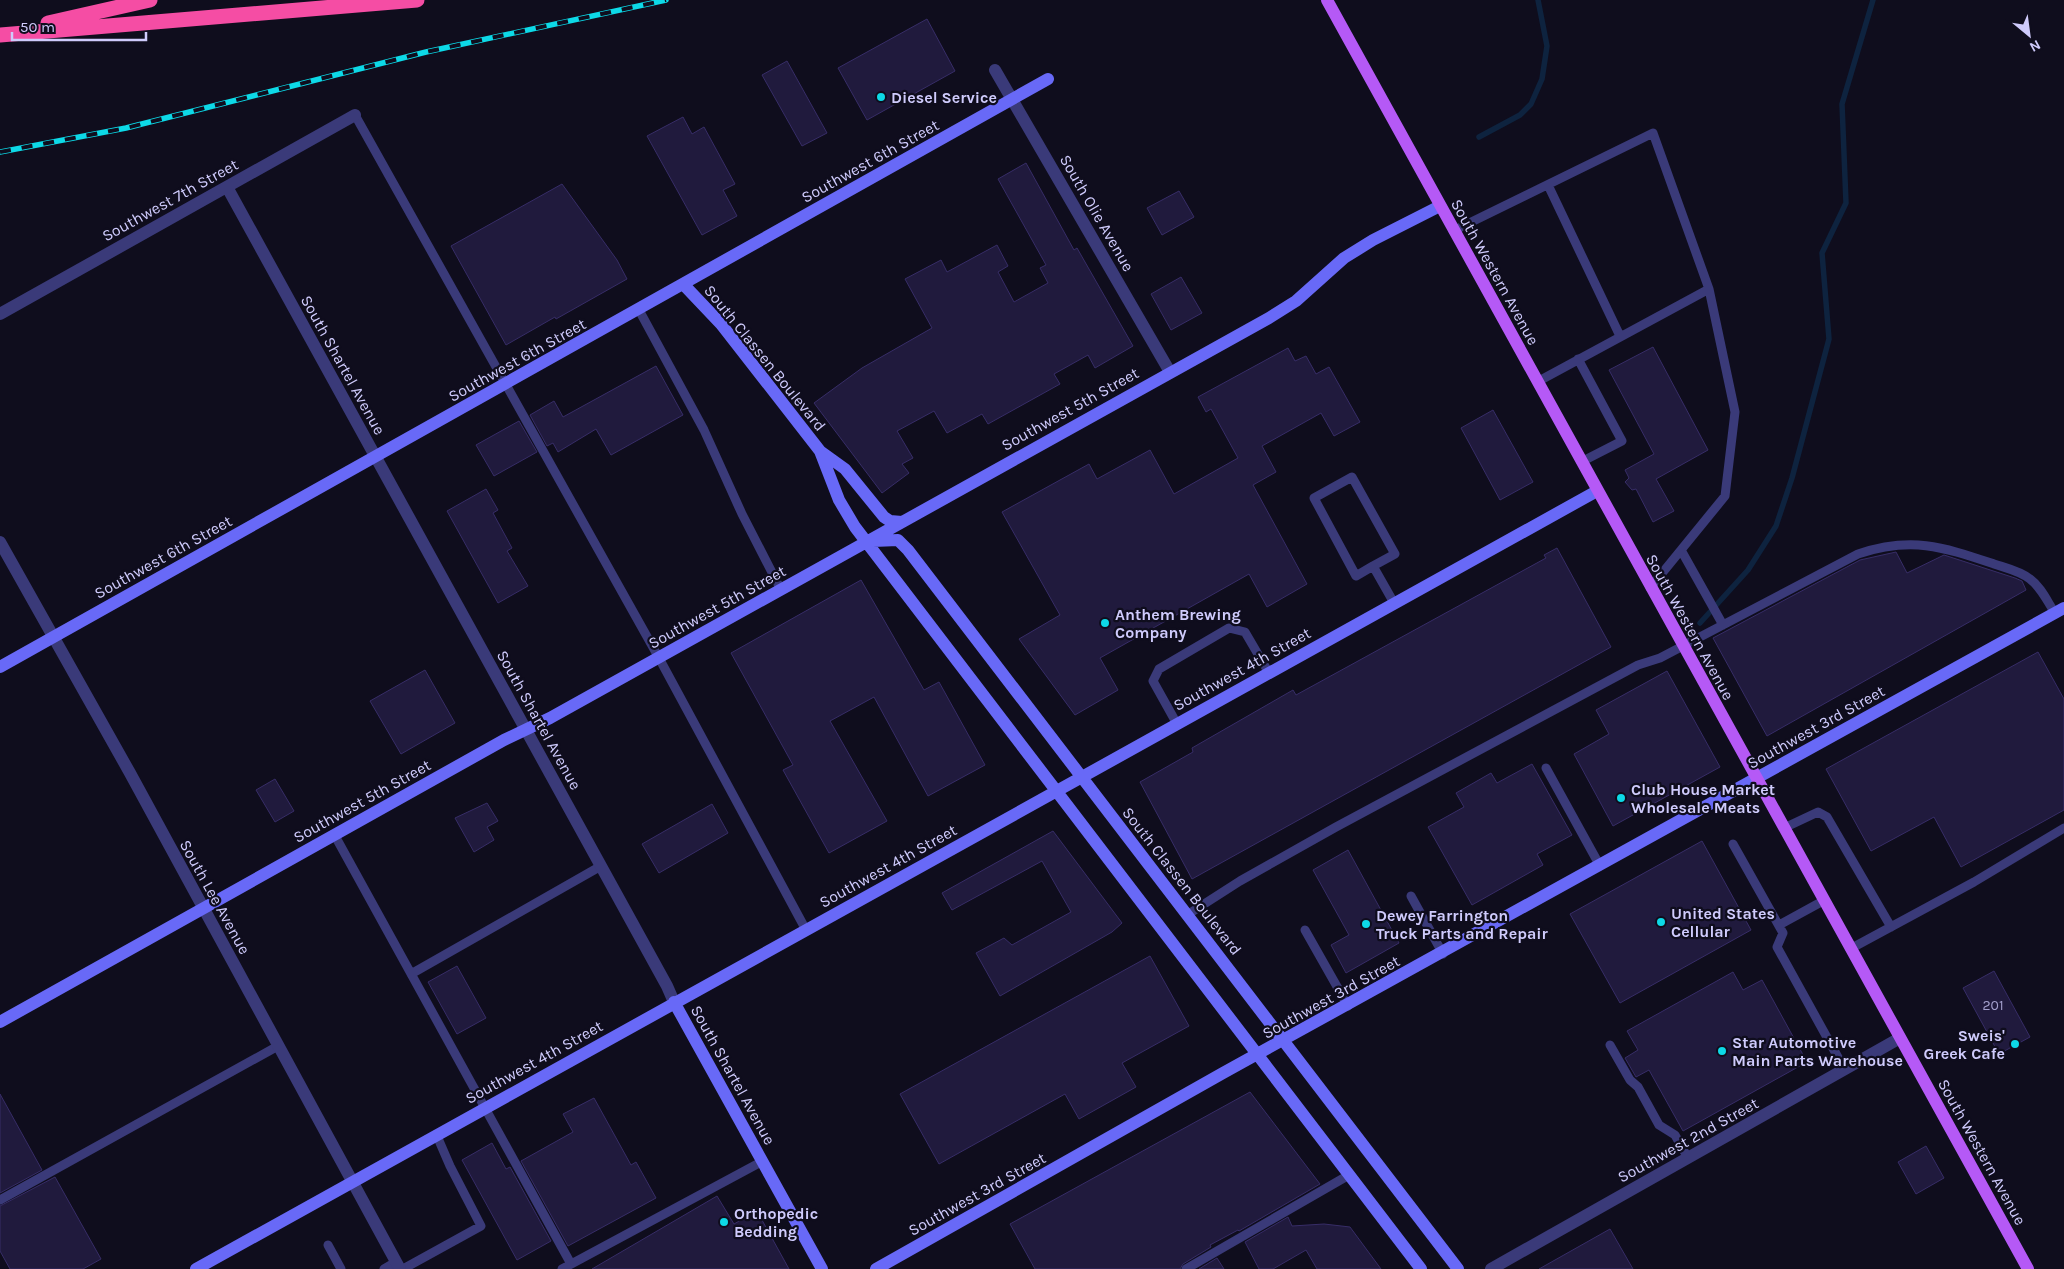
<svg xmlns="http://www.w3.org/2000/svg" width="2064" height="1269" viewBox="0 0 2064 1269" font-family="Karla,sans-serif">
<rect width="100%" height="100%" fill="#0f0d1d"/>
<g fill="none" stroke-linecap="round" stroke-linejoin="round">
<path stroke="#0e233f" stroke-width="5.5" d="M1479,137l41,-22 11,-11 11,-25 5,-33 -9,-46
M1700,623l48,-53 28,-44 16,-48 37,-139 -7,-86 24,-50 -4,-99 31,-104"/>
</g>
<path fill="#201a3d" stroke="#372d67" d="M927,19l28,52 -88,49 -29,-52z
M787,61l40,72 -25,13 -40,-71z
M683,117l9,17 12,-7 31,57 -12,6 14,26 -35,19 -55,-99z
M1026,163l48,87 3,-2 56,98 -38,22 -7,-13 -34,19 6,10 -72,40 -6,-10 -35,19 -13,-22 -37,20 16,27 -11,6 7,9 -27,20 -68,-90 48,-35 70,-40 -27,-49 36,-19 6,12 50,-27 11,21 -10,6 16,30 34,-19 -8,-15 6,-3 -48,-86z
M562,184l55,76 10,19 -71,40 -1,-2 -49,28 -55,-99z
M1179,191l15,26 -32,18 -15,-27z
M1181,277l21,36 -31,17 -20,-36z
M1653,347l55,103 -52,29 18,32 -21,11 -17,-33 -4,1 -7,-8 4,-4 -4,-8 29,-16 -45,-84z
M1288,348l7,13 11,-5 10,18 13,-7 31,55 -26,14 -13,-23 -59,33 14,26 -23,13 54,99 -40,23 -18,-33 -149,84 18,32 -43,25 -56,-76 41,-24 -58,-103 87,-48 8,15 53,-29 24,44 64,-36 -27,-49 -5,3 -8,-15z
M656,366l27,49 -72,40 -15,-26 -38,23 -5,-9 -6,3 -17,-31 24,-14 9,16z
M1493,410l40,72 -33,18 -39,-72z
M519,421l18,31 -43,24 -18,-31z
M486,489l12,21 -5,3 19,35 -5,3 21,35 -30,17 -51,-92z
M1557,548l54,99 -419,232 -52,-97 53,-30 -1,-4 101,-58 3,5 250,-137 -2,-3z
M1896,552l11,21 37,-18 71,23 7,3 4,9 -259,146 -54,-98 147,-78z
M861,580l63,110 15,-8 46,83 -57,31 -54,-99 -44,24 57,100 -58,32 -46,-83 10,-5 -62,-112z
M2038,652l26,47v111l-103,57 -27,-50 -63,34 -45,-82z
M425,670l30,53 -54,31 -31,-53z
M1667,671l53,96 -107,59 -39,-72 35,-20 -13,-24z
M1532,764l40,71 -35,19 6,11 -71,40 -44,-78 36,-20 -8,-14 35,-20 6,10z
M275,779l19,32 -19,11 -19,-32z
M487,803l11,18 -11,6 7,13 -20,12 -19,-34z
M712,804l16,29 -69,40 -17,-29z
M1053,831l69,92 -10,9 -112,64 -24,-43 28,-15 8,7 59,-33 -29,-51 -90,49 -10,-17z
M1702,841l49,89 -131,73 -50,-89z
M1348,850l51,93 -53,30 -15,-28 18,-10 -36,-65z
M1150,956l39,70 -67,37 14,24 -57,32 -14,-25 -126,70 -39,-70z
M457,966l29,52 -29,16 -29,-52z
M1994,971l36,66 -31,17 -36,-66z
M1733,972l10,18 19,-10 45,82 -124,69 -34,-61 -13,7 -11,-19 13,-8 -11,-19z
M1250,1092l70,92 -81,47 -1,-1 -28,15 1,2 -28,17 -3,5h-145l-25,-45z
M0,1094l42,76 -42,23z
M594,1098l37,67 5,-3 20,36 -88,48 -47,-85 52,-29 -10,-18z
M492,1143l14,26 4,-2 41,74 -34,19 -55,-100z
M1926,1146l18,32 -28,16 -18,-32z
M55,1177l46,82 -18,10h-73l-10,-18v-45z
M717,1196l17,28 23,-13 32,58h-197z
M1288,1217l4,9 32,-2 26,3 31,42h-64l-11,-19 -33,19h-14l-14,-27z
M1610,1229l23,40h-94z
M1217,1258l7,11h-25z"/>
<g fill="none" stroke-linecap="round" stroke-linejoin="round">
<path stroke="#3a3a79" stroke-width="9" d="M355,115l304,543 147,272
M1548,185l72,151
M1453,231l200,-98 56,156 -172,93
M639,310l65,120 38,84 39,76
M1578,359l44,82 -41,21
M1681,550l42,75
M1373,566l22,-12 -43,-77 -38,21 42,78 17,-10 21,37
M1650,588l75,-92 10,-84 -26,-123
M1177,724l-24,-43 6,-12 70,-41 16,4 24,41
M1546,768l54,98
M1784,828l34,-16 9,5 64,110
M334,834l237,430
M1733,844l50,89 -6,14 68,123
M1411,896l32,58
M1187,915l53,-34 96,-54 302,-162 22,-7 198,-104c54,-18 85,-7 136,10 12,4 26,7 36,15 11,8 17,22 25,34
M1779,925l44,-24
M1305,930l43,76
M1850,949l124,-67 90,-54
M411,974l190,-108
M1610,1045l20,35 8,7 21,38 16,10 13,23
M0,1200l278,-154
M328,1245l13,24
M384,1269l12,-7
M403,1269l78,-43 -31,-60 -13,-30
M562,1269l201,-108
M1186,1269l163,-94"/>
<path stroke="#3a3a79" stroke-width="12" d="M995,70l175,302
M227,187l440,799 7,16
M0,314l355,-199
M0,542l130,231 270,496
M1491,1269l409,-231"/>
<path stroke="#6869f7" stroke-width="12" d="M684,285l37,39 99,127 25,18 39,48 6,4 12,1
M820,451l19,49 16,27 566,742
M873,541l25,-1 10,10 550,719
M0,667l1048,-588
M674,1002l148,267
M0,1022l504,-282 46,-22 719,-400 27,-17 48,-43 29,-18 67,-34
M196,1269l1401,-778
M876,1269l347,-196 841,-465"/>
<path stroke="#b559f6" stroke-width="12" d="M1327,0l701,1269"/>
<path stroke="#f54da4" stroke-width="15" d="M48,23l102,-23
M0,35l417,-35"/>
<defs>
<path id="rail" d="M0,152l126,-24 300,-76 240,-52"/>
</defs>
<use href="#rail" stroke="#0dd9e7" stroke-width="5.5"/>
<use href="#rail" stroke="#0f0d1d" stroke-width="4" stroke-dasharray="11" stroke-linecap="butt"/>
</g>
<g fill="#0dd9e7" stroke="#0f0d1d" stroke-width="2">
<circle cx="881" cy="97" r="5"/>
<circle cx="1105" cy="623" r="5"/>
<circle cx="1621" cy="798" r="5"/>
<circle cx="1661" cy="922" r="5"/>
<circle cx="1366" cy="924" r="5"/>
<circle cx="2015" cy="1044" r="5"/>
<circle cx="1722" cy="1051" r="5"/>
<circle cx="724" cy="1222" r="5"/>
</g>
<g text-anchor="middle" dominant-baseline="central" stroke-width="4.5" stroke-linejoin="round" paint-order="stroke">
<g font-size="14" fill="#a39fcc">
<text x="1993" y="1005">201</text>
</g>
<g font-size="16" font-weight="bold" fill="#cfcbfc" stroke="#0f0d1d" text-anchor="start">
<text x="891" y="97">Diesel Service</text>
<text x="1115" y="614">Anthem Brewing<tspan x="1115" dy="18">Company</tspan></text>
<text x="1631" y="789">Club House Market<tspan x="1631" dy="18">Wholesale Meats</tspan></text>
<text x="1671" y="913">United States<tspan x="1671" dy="18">Cellular</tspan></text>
<text x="1376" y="915">Dewey Farrington<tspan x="1376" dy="18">Truck Parts and Repair</tspan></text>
<text x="2005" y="1035" text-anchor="end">Sweis'<tspan x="2005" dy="18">Greek Cafe</tspan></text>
<text x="1732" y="1042">Star Automotive<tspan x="1732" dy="18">Main Parts Warehouse</tspan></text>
<text x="734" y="1213">Orthopedic<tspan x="734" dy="18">Bedding</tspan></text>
</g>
<g font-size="16" fill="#cfcbfc" stroke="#0f0d1d">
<text transform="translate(870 161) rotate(-29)">Southwest 6th Street</text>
<text transform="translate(170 200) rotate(-29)">Southwest 7th Street</text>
<text transform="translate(1097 213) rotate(60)">South Olie Avenue</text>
<text transform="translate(1495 272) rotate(61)">South Western Avenue</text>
<text transform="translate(765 358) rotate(51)">South Classen Boulevard</text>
<text transform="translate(517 360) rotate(-29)">Southwest 6th Street</text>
<text transform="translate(343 365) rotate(61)">South Shartel Avenue</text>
<text transform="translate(1070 409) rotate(-29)">Southwest 5th Street</text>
<text transform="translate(163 557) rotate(-29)">Southwest 6th Street</text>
<text transform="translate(717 607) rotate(-29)">Southwest 5th Street</text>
<text transform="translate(1690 627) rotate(61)">South Western Avenue</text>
<text transform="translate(1242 669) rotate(-29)">Southwest 4th Street</text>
<text transform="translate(539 720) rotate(61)">South Shartel Avenue</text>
<text transform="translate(1816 727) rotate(-29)">Southwest 3rd Street</text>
<text transform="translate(362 801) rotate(-29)">Southwest 5th Street</text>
<text transform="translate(888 866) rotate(-29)">Southwest 4th Street</text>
<text transform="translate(1182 881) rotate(52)">South Classen Boulevard</text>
<text transform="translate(215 897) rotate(61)">South Lee Avenue</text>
<text transform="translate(1331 997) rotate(-29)">Southwest 3rd Street</text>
<text transform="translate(534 1062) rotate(-29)">Southwest 4th Street</text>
<text transform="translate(733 1075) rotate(61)">South Shartel Avenue</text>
<text transform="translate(1688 1140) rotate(-29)">Southwest 2nd Street</text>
<text transform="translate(1982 1152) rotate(61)">South Western Avenue</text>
<text transform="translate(977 1194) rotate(-29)">Southwest 3rd Street</text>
</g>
</g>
<g transform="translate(2029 35) rotate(151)" stroke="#0f0d1d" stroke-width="4" paint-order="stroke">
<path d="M0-4L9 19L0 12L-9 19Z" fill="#cfcbfc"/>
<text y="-8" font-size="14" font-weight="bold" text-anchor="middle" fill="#cfcbfc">N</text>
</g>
<path d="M12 32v8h134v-8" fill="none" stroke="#cfcbfc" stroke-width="2.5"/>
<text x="20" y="32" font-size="15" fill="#cfcbfc" stroke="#0f0d1d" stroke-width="4" paint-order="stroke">50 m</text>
</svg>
